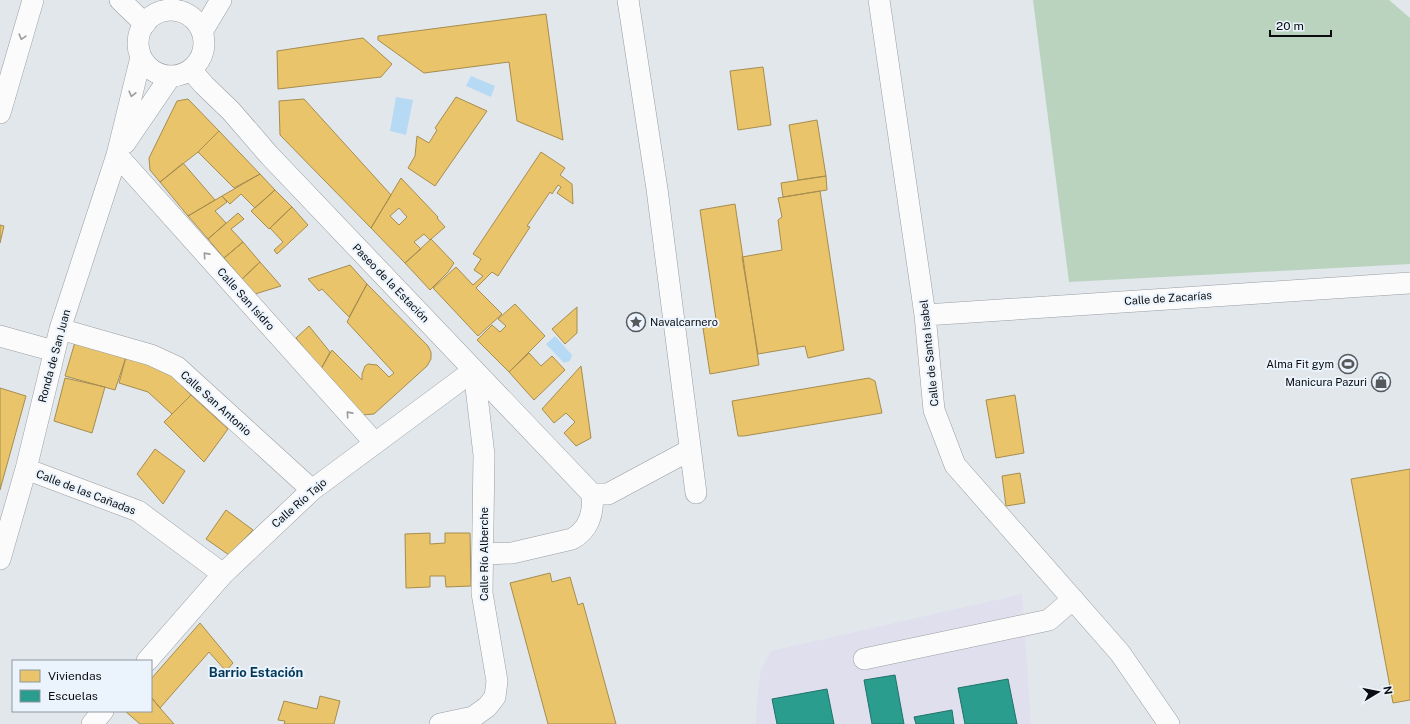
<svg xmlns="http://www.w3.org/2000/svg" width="1410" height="724" viewBox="0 0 1410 724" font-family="'Public Sans',sans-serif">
<rect width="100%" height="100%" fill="#e2e7ec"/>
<path fill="#dfdfee" d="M1022,594l9,130h-275l1,-25 4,-29 10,-19z"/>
<path fill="#b9d3bf" d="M1033,0h356l21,18v246l-341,18z"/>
<path fill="#b7daf4" d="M471,76l24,10 -4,11 -25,-11z
M396,97l17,3 -7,35 -16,-4z
M555,336l17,19 -2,6 -6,2 -18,-19z"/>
<path fill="#e9c46a" stroke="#a68d4f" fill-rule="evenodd" d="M546,14l17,126 -46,-19 -8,-59 -85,11 -46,-33v-4z
M363,38l29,26 -11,13 -103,12 -1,-38z
M763,67l8,58 -33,5 -8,-59z
M456,97l31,14 -52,75 -27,-18 7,-12 2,-20 12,7 8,-13 -2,-2z
M188,99l31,32 -21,21 -38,30 -10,-12 -1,-12 28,-57z
M304,99l87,96 -20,33 -91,-93 -1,-34z
M817,120l9,56 -28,4 -9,-55z
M219,131l41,43 -26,14 -36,-36z
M541,152l24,16 -5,7 12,9 1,20 -16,-11 4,-6 -3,-2 -6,9 -2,-2 -23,34 3,1 -32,49 -6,-4 -16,16 26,26 -24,22 -45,-48 23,-21 17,18 10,-9 -9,-6 7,-11 -8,-5z
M183,163l32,37 -27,16 -28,-34z
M260,174l15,16 -20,18 -14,-14 -11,10 -8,-8z
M826,176l1,14 -44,7 -2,-14z
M401,178l37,39 -1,1 8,9 -15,13 -6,-6 -10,8 7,7 -16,14 -34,-35zM399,208l8,9 -8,8 -9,-9z
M275,190l17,17 -23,22 -18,-18z
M820,191l24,159 -36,8 -3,-12 -47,8 -16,-97 40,-7 -4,-30 4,-3 -4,-19z
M222,196l5,6 -12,9 11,12 -18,16 -20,-23z
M735,204l24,161 -49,9 -7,-46 14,-2 -17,-116z
M292,207l16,18 -31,29 -3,-4 9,-8 -13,-14z
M238,213l6,6 -13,10 12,13 -19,16 -16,-19z
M0,225l4,1 -4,17z
M431,239l23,24 -6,9 -18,18 -25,-27z
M243,242l17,20 -18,17 -18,-21z
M260,262l21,24 -26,8 -13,-15z
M350,265l17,19 -18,33 -27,-28 -3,2 -11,-12z
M367,284l61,62 3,6v7l-4,7 -53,48 -12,1 -41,-46 11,-19 30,30v-6l3,-8 3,-2 9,1 12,12 5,-4 -47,-51z
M515,304l30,32 -36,36 -32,-32 15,-15 8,7 6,-6 -8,-7z
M577,307v26l-12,11 -13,-15z
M309,326l21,26 -9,17 -25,-31z
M75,342l51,15 -11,33 -50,-14z
M529,353l12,13 11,-10 13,14 -31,30 -25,-28z
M126,357l38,11 27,27 -19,19 -24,-22 -29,-9z
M581,366l10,72 -15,8 -12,-13 11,-11 -9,-9 -12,10 -12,-14z
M65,378l40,9 -13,46 -38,-12z
M869,378l6,3 7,32 -138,23h-6l-6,-35z
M0,388l26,8 -26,94z
M191,395l37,34 -24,33 -40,-40z
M1015,395l9,58 -28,5 -10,-58z
M155,449l30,22 -22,33 -26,-30z
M1410,469v231l-17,3 -42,-224z
M1020,473l5,30 -19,3 -4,-30z
M226,510l27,20 -24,25 -23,-16z
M430,533v11l15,-1v-10h25l1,53 -25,1 -1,-11h-15v11l-24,1 -1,-54z
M550,573l2,9 18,-5 8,28 5,-2 33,121h-68l-38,-141z
M200,623l33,40 -7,8 -17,-19 -49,56 -9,-11v-18z
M320,696l20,5 -6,23h-50l1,-3 -7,-1 6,-19 33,8z
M151,697l9,11 14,16h-34l-15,-13h26z"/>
<path fill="#2a9d8f" stroke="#207269" d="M895,675l9,49h-32l-8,-44z
M1008,679l9,45h-52l-7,-36z
M827,689l7,35h-57l-5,-25z
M952,710l2,14h-38l-2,-7z"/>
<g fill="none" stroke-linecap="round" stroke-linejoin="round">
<defs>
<path id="minor" d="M120,0l25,24
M628,0l29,189 39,304
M879,0l46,315 9,95 21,55 165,188 49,71
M138 43a33 33 0 1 1 66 0a33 33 0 1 1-66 0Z
M202,32l19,-32
M191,70l13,15 27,26 38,44 323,339
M0,113l33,-113
M125,143l45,-66
M117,155l258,288
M925,315l485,-32
M60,329l91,26 26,12 135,123
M0,336l54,15
M26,469l112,42 85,63
M592,494h16l82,-44
M483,554l29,-1 60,-14c17,-9 22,-26 20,-45
M0,559l26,-90 34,-140 57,-174 24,-98
M864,659l185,-39 24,-21
M147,661l76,-87 89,-84 162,-120 10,85 -2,138 15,88 -2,16 -8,10 -14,10 -33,7
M92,724l11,-13"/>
</defs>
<use href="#minor" stroke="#999da1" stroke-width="22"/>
<use href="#minor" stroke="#fbfbfc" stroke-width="21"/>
</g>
<defs><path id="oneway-chevron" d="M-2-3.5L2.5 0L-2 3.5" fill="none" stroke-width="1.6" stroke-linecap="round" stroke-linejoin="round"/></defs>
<g stroke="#9b9b9d">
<use href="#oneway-chevron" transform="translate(22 37) rotate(106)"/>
<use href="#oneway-chevron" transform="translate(132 94) rotate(104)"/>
<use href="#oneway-chevron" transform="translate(206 255) rotate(-132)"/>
<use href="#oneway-chevron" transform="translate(349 414) rotate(-132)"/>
</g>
<defs>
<symbol id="sight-ring" viewBox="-11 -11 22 22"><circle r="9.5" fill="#ebf4fd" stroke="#56595c" stroke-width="1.5"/><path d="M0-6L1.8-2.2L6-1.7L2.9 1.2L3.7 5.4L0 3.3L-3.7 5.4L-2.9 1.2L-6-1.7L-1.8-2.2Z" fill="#56595c"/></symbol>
<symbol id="stadium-ring" viewBox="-11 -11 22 22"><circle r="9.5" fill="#ebf4fd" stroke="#56595c" stroke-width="1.5"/><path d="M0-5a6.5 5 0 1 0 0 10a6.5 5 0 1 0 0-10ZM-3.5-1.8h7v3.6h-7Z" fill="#56595c"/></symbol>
<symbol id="shop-ring" viewBox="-11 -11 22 22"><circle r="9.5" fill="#ebf4fd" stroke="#56595c" stroke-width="1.5"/><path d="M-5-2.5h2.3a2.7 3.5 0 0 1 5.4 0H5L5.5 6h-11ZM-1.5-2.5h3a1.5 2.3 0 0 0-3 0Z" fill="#56595c"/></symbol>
</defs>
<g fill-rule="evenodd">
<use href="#sight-ring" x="625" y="311" width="22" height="22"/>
<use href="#stadium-ring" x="1337" y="353" width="22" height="22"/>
<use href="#shop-ring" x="1370" y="371" width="22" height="22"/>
</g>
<g text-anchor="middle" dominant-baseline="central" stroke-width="4" stroke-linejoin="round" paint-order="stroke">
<g font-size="11" fill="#0a0c0f" stroke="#ebf4fd">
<text transform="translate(391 283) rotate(46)">Paseo de la Estación</text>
<text transform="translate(1168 298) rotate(-4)">Calle de Zacarías</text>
<text transform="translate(246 299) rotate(48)">Calle San Isidro</text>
<text transform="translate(929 353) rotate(-96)">Calle de Santa Isabel</text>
<text transform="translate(54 356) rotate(-75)">Ronda de San Juan</text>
<text transform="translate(216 403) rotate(42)">Calle San Antonio</text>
<text transform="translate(86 492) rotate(21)">Calle de las Cañadas</text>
<text transform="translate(299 503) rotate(-41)">Calle Río Tajo</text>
<text transform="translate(484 554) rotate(-90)">Calle Río Alberche</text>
</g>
<g font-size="11" fill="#0a0c0f" stroke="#ebf4fd" text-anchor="end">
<text x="650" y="322" text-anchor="start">Navalcarnero</text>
<text x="1334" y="364">Alma Fit gym</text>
<text x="1367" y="382">Manicura Pazuri</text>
</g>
<g font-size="13" font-weight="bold" fill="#03385b" stroke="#ebf4fd">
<text x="256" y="672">Barrio Estación</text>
</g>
</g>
<rect x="12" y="660" width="140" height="52" fill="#ebf4fd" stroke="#91979e"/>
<rect x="20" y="670" width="20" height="12" fill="#e9c46a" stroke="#91979e"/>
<text x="48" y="680" font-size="12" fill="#0a0c0f">Viviendas</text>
<rect x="20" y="690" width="20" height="12" fill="#2a9d8f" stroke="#91979e"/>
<text x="48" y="700" font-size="12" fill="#0a0c0f">Escuelas</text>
<g transform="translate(1378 692) rotate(80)" stroke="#ebf4fd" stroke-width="3" paint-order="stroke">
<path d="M0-3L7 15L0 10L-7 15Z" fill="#0a0c0f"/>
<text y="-6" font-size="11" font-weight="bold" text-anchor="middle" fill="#0a0c0f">N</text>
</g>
<path d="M1270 30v6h61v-6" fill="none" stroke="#0a0c0f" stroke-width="2"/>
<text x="1276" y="30" font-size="12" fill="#0a0c0f" stroke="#ebf4fd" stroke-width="3" paint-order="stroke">20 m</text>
</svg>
